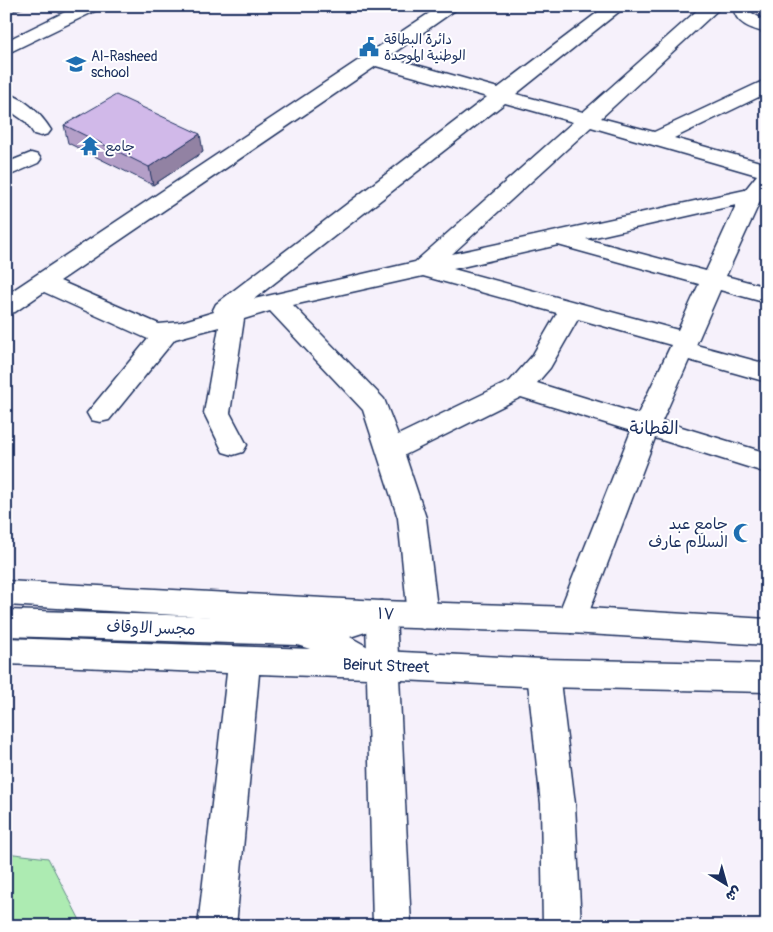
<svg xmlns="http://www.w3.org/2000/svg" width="773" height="932" viewBox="0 0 773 932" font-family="Pangolin,'Playpen Sans Arabic',sans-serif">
<rect width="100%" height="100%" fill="#f6f1fb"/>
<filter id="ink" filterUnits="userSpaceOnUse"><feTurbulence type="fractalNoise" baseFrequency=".02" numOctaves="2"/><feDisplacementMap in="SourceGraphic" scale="10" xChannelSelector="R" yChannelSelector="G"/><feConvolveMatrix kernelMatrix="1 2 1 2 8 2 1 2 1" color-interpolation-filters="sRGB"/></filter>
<g filter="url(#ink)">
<path fill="#adebb2" stroke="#648d88" d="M6,853l42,5 35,68h-77z"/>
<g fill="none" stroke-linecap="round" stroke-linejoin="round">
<defs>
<path id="minor" d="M440,6h21l-73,51 110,31 108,-82h20l-110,88 67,18 119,-106h20l-121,112 53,14 113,-53v14l-93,45 93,26v27l-5,6 -36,79 41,11v16l-47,-13 -24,55 71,19v18l-78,-22 -27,61 105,32v20l-112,-35 -69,182 -4,9 -11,4 -11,-4 -4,-9 75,-189 -110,-34 -116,58 21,63 12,98 -4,9 -11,4 -11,-4 -4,-9 -10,-98 -35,-108 -93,-99 -26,8 -14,94 17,32 -4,7 -10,3 -10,-3 -19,-39 15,-86 -44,12 -66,81 -9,2 -9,-2 -4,-7 61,-74 -104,-47 -29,20 -9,2v-19zM376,66l111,31 -271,207 -3,6 1,2 -33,10 -22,2 -99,-43zM505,103l68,19 -158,140 -161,37zM591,127l166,48 -12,15 -293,64zM736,205l-30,66 -120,-32zM558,245l141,39 -21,46 -225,-61zM423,276l134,37 -25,43 -22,25 -112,54 -14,-36 -91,-94zM578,319l93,26 -33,69 -101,-31 13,-15z
M733,6h18l1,7 15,9v11c-16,-4 -32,-9 -34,-27z
M6,93c19,5 35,21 45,37l-3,4 -7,2 -7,-2 -8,-12 -20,-14z
M31,153l7,2 3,4 -3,4 -32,14v-14z
M6,581l375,20 11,4 4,9 15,312h-38l-6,-248 -108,-4 -23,252h-38l29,-253 -221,-9v-26l361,13 -1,-25 -360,-21z
M543,659l11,4 5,10 16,131 6,122h-38l-2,-122 -14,-131 5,-10z"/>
<path id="major" d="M77,6h23l-3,4 -91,44v-13z
M381,601l190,6 196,12v26l-196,-12 -190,-6 -31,10 18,10 14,4 161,8 224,5v28l-224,-5 -161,-8 -34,-11 -25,-15 -26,-8 -291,-9v-26l289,9 42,-4 23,-9z"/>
</defs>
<use href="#minor" stroke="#1b2f5e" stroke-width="3"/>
<use href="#major" stroke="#1b2f5e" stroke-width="3"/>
<use href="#minor" fill="#fff" fill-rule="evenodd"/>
<use href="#major" fill="#fff" fill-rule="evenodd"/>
</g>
<path fill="#b49fc8" stroke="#1b2f5e" d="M6,6h22l-11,4 -8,2 -3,-1z
M64,125l139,27 -50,33 -85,-42z"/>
<path fill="#9282a3" stroke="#1b2f5e" d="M8,6h20l-11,4 -8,2z
M200,134l3,18 -50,33 -4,-18z"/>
<path fill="#d1b9e9" stroke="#1b2f5e" d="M116,95l84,39 -51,33 -85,-42z"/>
</g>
<defs>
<symbol id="civic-bare" viewBox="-9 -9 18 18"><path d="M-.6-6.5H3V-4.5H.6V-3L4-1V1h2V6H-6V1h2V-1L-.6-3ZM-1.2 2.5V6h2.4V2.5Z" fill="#1f6fb2" stroke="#fff" stroke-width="2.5" paint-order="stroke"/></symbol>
<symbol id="school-bare" viewBox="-9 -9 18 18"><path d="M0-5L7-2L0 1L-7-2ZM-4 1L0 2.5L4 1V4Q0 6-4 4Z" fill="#1f6fb2" stroke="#fff" stroke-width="2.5" paint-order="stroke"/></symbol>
<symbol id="temple-bare" viewBox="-9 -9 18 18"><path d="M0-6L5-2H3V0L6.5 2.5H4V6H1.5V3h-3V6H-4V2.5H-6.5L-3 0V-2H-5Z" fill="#1f6fb2" stroke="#fff" stroke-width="2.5" paint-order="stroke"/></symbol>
<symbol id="mosque-bare" viewBox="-9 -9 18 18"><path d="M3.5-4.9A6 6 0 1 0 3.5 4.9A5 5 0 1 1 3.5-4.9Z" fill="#1f6fb2" stroke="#fff" stroke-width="2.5" paint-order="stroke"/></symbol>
</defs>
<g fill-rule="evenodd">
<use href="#civic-bare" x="355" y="33" width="28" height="28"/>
<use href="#school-bare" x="62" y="50" width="28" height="28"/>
<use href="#temple-bare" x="76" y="132" width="28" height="28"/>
<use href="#mosque-bare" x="729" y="519" width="28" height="28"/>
</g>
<g text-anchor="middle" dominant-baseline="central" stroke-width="4" stroke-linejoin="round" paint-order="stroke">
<g font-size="14" fill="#1b2f5e" stroke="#fff" text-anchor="start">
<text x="384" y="39">دائرة البطاقة<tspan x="384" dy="16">الوطنية الموحدة</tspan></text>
<text x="91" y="56">Al-Rasheed<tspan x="91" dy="16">school</tspan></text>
<text x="105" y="146">جامع</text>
</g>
<g font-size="16" fill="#1b2f5e" stroke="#fff" text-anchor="end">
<text x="728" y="524">جامع عبد<tspan x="728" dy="18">السلام عارف</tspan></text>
</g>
<g font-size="16" fill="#1b2f5e" stroke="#fff">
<text transform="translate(386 614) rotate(3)">١٧</text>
<text transform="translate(151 628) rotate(2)">مجسر الاوقاف</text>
<text transform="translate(386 666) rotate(2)">Beirut Street</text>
</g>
<g font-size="18" fill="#1b2f5e" stroke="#fff">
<text x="654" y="428">القطانة</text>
</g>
</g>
<rect width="773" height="932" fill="none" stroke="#fff" stroke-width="25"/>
<rect x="12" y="12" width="748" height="907" fill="none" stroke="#1b2f5e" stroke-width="2" filter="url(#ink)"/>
<g transform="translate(726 884) rotate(143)" stroke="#ffffff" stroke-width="4" paint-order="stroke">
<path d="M0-4L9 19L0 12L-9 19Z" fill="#1b2f5e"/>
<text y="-8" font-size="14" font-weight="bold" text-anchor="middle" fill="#1b2f5e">ش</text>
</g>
</svg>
